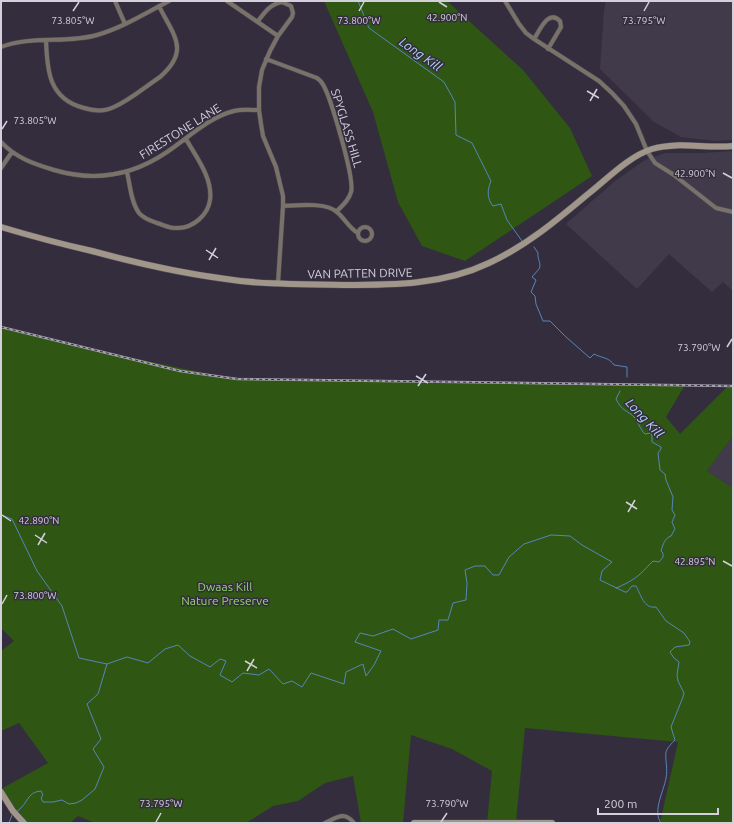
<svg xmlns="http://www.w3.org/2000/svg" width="734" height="824" viewBox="0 0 734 824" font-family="Ubuntu,sans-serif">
<rect width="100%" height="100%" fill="#332d3e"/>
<path fill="#413a4b" d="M606,1h127v139l-19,1 -33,-4 -27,-15 -54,-53 4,-59z
M733,151v140l-10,-9 -11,10 -43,-38 -32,35 -71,-65 49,-43 30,-21 20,-7h37z
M733,436v52l-26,-17z"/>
<path fill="#2f5713" d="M324,1h123l76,69 47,58 22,48 -127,85 -43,-15 -24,-44 -25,-90z
M1,327l66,17 156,33 89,3 373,5 -19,32 14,17 48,-48h5v50l-26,35 26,17v335h-73l18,-81 -153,-14 -9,94 -29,1 5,-52 -40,-22 -41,-14 -8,88h-42l-8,-47 -28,7 -27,18 -25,5 -27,17h-151l-17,-7 -8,7h-46l-23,-31v-3l47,-26 -29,-40 -18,8v-80l13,-10 -13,-13z"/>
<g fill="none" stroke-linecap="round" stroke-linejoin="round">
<path stroke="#5686b9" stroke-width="1" d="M358,1l11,27 75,54 11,20 1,33 16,8 19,38c-4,9 -4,18 2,25l8,-2 6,16 15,21
M534,247l4,6c-1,6 4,11 1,16 -2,3 -5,5 -7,8l4,3 -5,12 4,4 1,8 7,17h7l16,16 24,21 4,-4c7,4 15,3 20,11l13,2v10
M1,515l11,4 25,52 25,35 17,52 28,6 20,-7 21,6 17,-14 13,-4 12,11 20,11 10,-8 6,2 -6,14 12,7 11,-9 16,2 10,-6 14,15 9,-3 10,6 9,-14 33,11 2,-12 17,-8 3,12 8,-11 7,-14 -26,-9 5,-9 13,3 20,-7 18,10 27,-9 1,-10h9l5,-17 13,-3 1,-17 -2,-13 10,-4h10l8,9h6l10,-18 15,-13 27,-9 19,1 12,9 30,17 -10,9 -2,9 25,12h2l5,-6h4c5,9 8,23 20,21l10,14 18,12 6,9 -1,3 -14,2 -5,5 4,6 5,4 -2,13 1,6 6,12 -1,4 -12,30 4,13c-3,3 -8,8 -9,12 -1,9 2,17 0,26 -2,13 -14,33 -5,45
M616,588c4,-1 6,-3 9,-4 14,-7 17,-12 28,-23l6,1 4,-5v-4l-2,-2c2,-7 4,-13 10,-15l4,-7 -3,-7 3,-7 -3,-5 1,-13 -7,-17 -1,-6 -5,-4 -2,-17 3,-4v-2l-9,-5v-7l-2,-2 -5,1 -2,-2c-3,-4 -5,-10 -8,-14 -7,-8 -13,-6 -19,-19l4,-8
M16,812c13,-8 10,-20 25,-21l2,4 -2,3 2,4h10l9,-2 7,4 7,-1 6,-3 13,-11 9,-22 -11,-18 8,-10 -14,-35 11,-10 9,-30
M9,823l3,-8"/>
<defs>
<path id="street" d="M115,1l10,23
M227,1l51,35
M505,1l14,23 7,9 8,6 65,42 13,12 12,13 12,18 11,27 8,12 19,12 42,33 17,4
M258,21c7,-9 12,-17 24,-19l9,4 2,7 -1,4 -14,19 -8,15 -8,19 -3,17v23l2,14 2,12 13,31 7,29v10l-5,77
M534,39c6,-9 14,-30 26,-18l1,6 -13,22
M46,40c1,31 3,59 38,68 10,3 20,4 30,-1 16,-7 31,-20 46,-30 31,-27 13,-42 -1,-71
M1,47c31,-12 65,-3 96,-12 25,-7 49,-22 72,-34
M266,59l51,19c1,1 4,3 5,5 8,11 33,96 29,109 -2,8 -8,13 -14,19
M1,142c15,16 33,22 53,28 41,12 78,6 113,-18 21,-14 42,-35 67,-41 8,-2 17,-1 25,-1
M1,168l11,-16
M127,172c3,13 4,30 12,41 4,5 12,8 18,10 7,2 14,6 21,5 15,0 30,-13 32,-28 3,-22 -14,-43 -24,-61
M283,206c15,-1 45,-4 55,7 7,6 12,16 20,20
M358 234a7 7 0 1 1 14 0a7 7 0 1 1-14 0Z
M325,823c13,-6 19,-12 29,0"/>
<path id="secondary" d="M1,227c30,9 60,17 91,24 44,12 88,22 134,28 39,6 78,5 117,6 50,0 100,0 146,-22 37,-17 68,-43 99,-69 18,-14 41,-38 64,-45 27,-8 53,0 81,-3
M1,792l12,19 11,12
M414,823h138"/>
</defs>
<use href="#street" stroke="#504a5a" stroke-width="5"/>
<use href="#secondary" stroke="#504a5a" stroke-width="7"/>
<use href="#street" stroke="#787269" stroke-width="4"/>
<use href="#secondary" stroke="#a09689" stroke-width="6"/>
<defs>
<path id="rail" d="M1,327l179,44 57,8 496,7"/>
</defs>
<use href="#rail" stroke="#a4a0ad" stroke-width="2.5"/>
<use href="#rail" stroke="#332d3e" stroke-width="1" stroke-dasharray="3" stroke-linecap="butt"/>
</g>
<path fill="none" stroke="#d3cfdb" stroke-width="1.5" d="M439,2l8,5M73,11l6,-9M359,11l5,-9M644,11l5,-9M587,91l12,7M590,101l7,-12M2,129l5,-8M723,173l9,5M206,250l12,8M209,260l7,-12M727,347l5,-8M416,376l12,7M418,386l8,-12M626,502l11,7M628,512l7,-12M2,515l9,6M35,535l12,8M38,545l7,-12M723,561l9,5M2,604l5,-9M245,661l12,7M247,671l7,-12M156,822l5,-9M441,822l6,-9"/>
<g text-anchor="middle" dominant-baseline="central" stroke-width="3" stroke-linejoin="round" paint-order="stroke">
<g font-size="12" fill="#d3cfdb" stroke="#332d3e">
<text transform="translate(347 128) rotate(73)">SPYGLASS HILL</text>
<text transform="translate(180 131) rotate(-32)">FIRESTONE LANE</text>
<text transform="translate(360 273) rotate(-1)">VAN PATTEN DRIVE</text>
</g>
<g font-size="12" fill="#91d669" stroke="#332d3e">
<text x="225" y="586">Dwaas Kill<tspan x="225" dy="14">Nature Preserve</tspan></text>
</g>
<g font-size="13" font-style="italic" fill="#b3d4fa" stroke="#332d3e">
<text transform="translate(421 54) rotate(35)">Long Kill</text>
<text transform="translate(645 418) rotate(47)">Long Kill</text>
</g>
</g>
<g font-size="10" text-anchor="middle" fill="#d3cfdb" stroke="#332d3e" stroke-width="3" stroke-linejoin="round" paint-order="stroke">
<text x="447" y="21">42.900°N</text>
<text x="359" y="24">73.800°W</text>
<text x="73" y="24">73.805°W</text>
<text x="644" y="24">73.795°W</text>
<text x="35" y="124">73.805°W</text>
<text x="695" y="177">42.900°N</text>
<text x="699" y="351">73.790°W</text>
<text x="39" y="524">42.890°N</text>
<text x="695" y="565">42.895°N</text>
<text x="35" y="599">73.800°W</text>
<text x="161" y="807">73.795°W</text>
<text x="447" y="807">73.790°W</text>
</g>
<rect width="734" height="824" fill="none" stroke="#d3cfdb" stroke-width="4"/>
<path d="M598 808v6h120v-6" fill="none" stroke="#d3cfdb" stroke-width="2"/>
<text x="604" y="808" font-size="12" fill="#d3cfdb" stroke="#332d3e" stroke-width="3" paint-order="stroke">200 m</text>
</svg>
